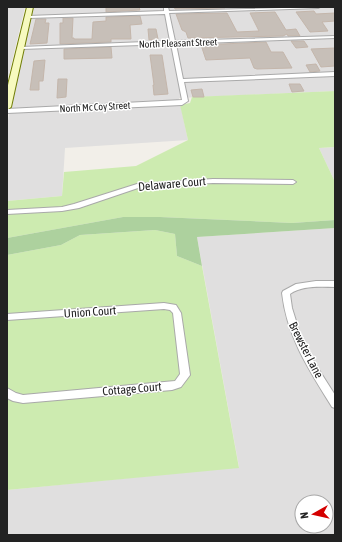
<svg xmlns="http://www.w3.org/2000/svg" width="342" height="542" viewBox="0 0 342 542" font-family="'Asap Condensed',sans-serif">
<rect width="100%" height="100%" fill="#f2efe9"/>
<path fill="#e0dfdf" fill-rule="evenodd" d="M7,7h18l-18,75z
M32,7h303v84l-156,7 9,42 -123,8 -3,48 -55,5v-76z
M335,147v35l-16,-34z
M335,228v307h-328v-45l232,-23 -42,-230zM302,502h24v24h-24z"/>
<path fill="#cdebb0" d="M335,91v56l-16,1 16,34v38l-43,3 -132,-6h-37l-116,21v-37l55,-5 2,-24 72,-6 52,-26 -8,-35 10,-2 2,-6z
M155,230l20,4 2,22 25,10 37,202 -232,22v-235l54,-10 19,-10z"/>
<path fill="#add19e" d="M123,217h37l132,6 43,-3v8l-138,9 5,29 -25,-10 -2,-22 -20,-4 -75,5 -19,10 -54,10v-17z"/>
<path fill="#c7bfb8" stroke="#c4b6ab" d="M106,7h33l1,3 -34,2z
M174,7h50l1,1 -50,1z
M314,11l2,3 19,-1v8l-13,1 6,9 -18,1 -14,-20z
M275,12l11,18 10,-1 4,7h-12l-1,-2 -4,2 -95,2 -2,-6 -4,-2 -6,-16 51,-1 10,19 22,-1 -9,-18z
M140,16l2,8 -12,1 1,14h-20v3l-51,2v-21h3v-5h10l-1,20h2v1h18l1,-17 13,-1v-4z
M36,19h10l-1,4h4l-2,20 -17,1z
M148,29h8l2,10 -9,1z
M291,41h13l4,6 -12,1z
M266,42l5,10h12l9,16 -35,1 -3,-1 -4,-10 -44,2 -5,-15z
M111,47l1,11 -48,1v-10z
M335,48v18l-14,1 -10,-18z
M150,55h12l6,39 -14,1 -1,-10h1z
M45,60l-2,21h-4v9h-9l4,-29z
M316,64l4,7 -10,1 -4,-7z
M58,79h9l-1,18 -9,1z
M289,84h11l4,7 -12,1z
M202,89l2,8h-11l-2,-7z"/>
<g fill="none" stroke-linecap="round" stroke-linejoin="round">
<defs>
<path id="street" d="M164,7h4l1,4 151,-4 -2,1 -149,5 6,28 160,-5v2l-159,6 7,35 152,-7v4l-151,6 4,19 -6,4 -175,8v-4l175,-9 -11,-56 -150,5 -2,-1 2,-1 149,-6 -5,-27 -137,4 -2,-1 2,-1 136,-5z
M213,179l80,1 3,2 -3,2 -80,-1 -58,3 -17,2 -59,20 -17,3 -55,3v-4l55,-3 12,-3 63,-20z
M316,281h19v6c-15,0 -32,-2 -45,7l2,14 9,29 13,25 21,33v13l-3,-1c-23,-37 -45,-70 -50,-114l1,-2 13,-7z
M164,303l12,2 5,8 9,62 -9,12 -9,3 -149,13 -10,-2 -6,-3v-10l9,5 7,2 152,-14 5,-7 -7,-61 -3,-3 -6,-1 -157,11v-6z"/>
<path id="secondary" d="M27,7h6l-22,100 -4,3v-21z"/>
</defs>
<use href="#street" stroke="#a9a9a9" stroke-width="2"/>
<use href="#secondary" stroke="#707d05" stroke-width="2"/>
<use href="#street" fill="#fff" fill-rule="evenodd"/>
<use href="#secondary" fill="#f7fabf" fill-rule="evenodd"/>
</g>
<g text-anchor="middle" dominant-baseline="central" stroke-width="3" stroke-linejoin="round" paint-order="stroke">
<g font-size="10" fill="#222" stroke="#fff">
<text transform="translate(178 43) rotate(-2)">North Pleasant Street</text>
<text transform="translate(95 107) rotate(-3)">North Mc Coy Street</text>
</g>
<g font-size="12" fill="#222" stroke="#fff">
<text transform="translate(172 184) rotate(-5)">Delaware Court</text>
<text transform="translate(90 312) rotate(-4)">Union Court</text>
<text transform="translate(306 350) rotate(63)">Brewster Lane</text>
<text transform="translate(132 389) rotate(-5)">Cottage Court</text>
</g>
</g>
<rect width="342" height="542" fill="none" stroke="#222222" stroke-width="16"/>
<g transform="translate(314 514) rotate(262)"><circle r="19" fill="#ffffff" stroke="#a7a7a7"/>
<path d="M0-3L7 15L0 10L-7 15Z" fill="#d40000"/>
<text y="-6" font-size="11" font-weight="bold" text-anchor="middle" fill="#222222">N</text>
</g>
</svg>
